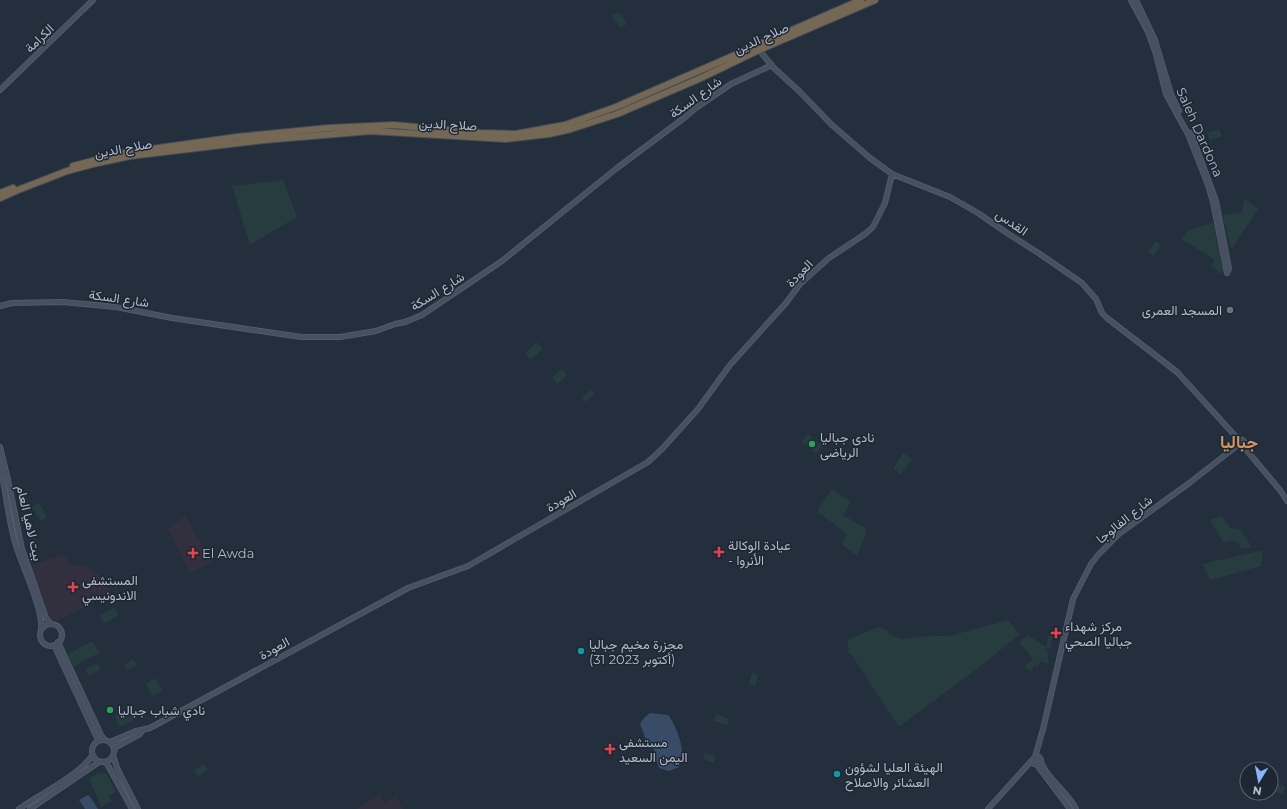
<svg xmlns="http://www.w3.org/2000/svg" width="1287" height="809" viewBox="0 0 1287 809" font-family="Montserrat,Vazirmatn,sans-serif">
<rect width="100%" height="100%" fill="#242f3e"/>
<path fill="#32303f" d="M185,516l27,46 -22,11 -22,-44z
M64,554l7,12 8,-1 7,1 19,15 6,12 -54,28 -6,-2 -21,-51 2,-3z
M380,795l5,8 11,-7 7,13h-47z"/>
<path fill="#263c3f" d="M619,12l8,12 -7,4 -8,-12z
M1219,129l3,7 -12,4 -3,-7z
M283,180l14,37 -47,28 -18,-59z
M1244,198l14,11 -26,39 -2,-1 -7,-32 19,-3z
M1213,222l10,49 -2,3 -10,-8 4,-6 -33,-21 5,-8z
M1156,241l5,4 -8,11 -5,-4z
M537,342l6,7 -13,11 -5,-7z
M562,369l5,6 -10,9 -5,-7z
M591,390l4,4 -9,8 -4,-4z
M808,434l15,12 -7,7 -15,-11z
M903,453l9,6 -11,15 -8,-5z
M832,489l19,13 -8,13 22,13 1,6 -9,22 -15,-12 5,-10 -30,-23z
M39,503l8,14 -6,4 -9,-14z
M1222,516l8,12 9,1 13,18 -10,2 -5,-7 -9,-1 -4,2 -14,-23z
M1263,550l-2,16 -51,14 -7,-16z
M114,607l5,8 -14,8 -5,-7z
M1007,620l8,8 4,7 -42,34 -78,58 -46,-70 -6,-6 2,-2 -2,-9 32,-13 6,2 6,6 10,4 28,-3h21z
M1050,632l2,1 -1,14 -2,2 -3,-1 -1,2 3,1v13l-7,-3 -3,6 -3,-2 -5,7 -5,-6 8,-7 -14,-17 9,-7 18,12z
M92,641l7,12 -25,13 -6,-12z
M133,659l4,6 -9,5 -4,-5z
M97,663l4,6 -12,7 -3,-7z
M752,673l6,2 -3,11 -6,-2z
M155,678l8,12 -10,6 -7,-12z
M132,708l5,11 -18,8 -4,-11z
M716,714l13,5 -2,6 -13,-4z
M705,753l11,3 -2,7 -11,-4z
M204,764l4,6 -10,6 -4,-6z
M99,773h7l10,19 -7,4 3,5 -11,6 -12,-29z
M1271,781l14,5 -2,8 -12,-4z"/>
<path fill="#394c67" d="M650,713l18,2c7,8 16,31 14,43 0,3 -2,6 -3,9l-10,4 -10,-3 -4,-11 1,-4 -11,-16 -5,-13 4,-6z
M88,795l3,3 7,11h-13l-6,-9z"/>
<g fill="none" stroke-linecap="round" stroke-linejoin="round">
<defs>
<path id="secondary" d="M1131,0l17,32 8,22 10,40 22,40 20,51 5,17 14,71
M1136,0l19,40 16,54 8,17
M758,49l16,19 26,24 32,33 38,33 22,16 58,23 28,16 29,20 33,21 42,29 14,16 6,14 5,5 70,54 62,68
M0,90l93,-90
M1191,133l25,68 13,68 -2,4
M0,306l12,-3 51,-1 53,5 56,11 129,19h39l36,-6 19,-7 10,-2 17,-7 80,-54 115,-93 67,-50 12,-10 35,-24 41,-19
M1237.5 443a3.5 3.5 0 1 1 7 0a3.5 3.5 0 1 1-7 0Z
M1243,446l37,44 7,11
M0,447l8,33 14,69 24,69 5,6
M0,465c6,26 8,54 16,81 6,19 28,65 25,84
M40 635a11 11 0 1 1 22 0a11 11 0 1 1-22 0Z
M58,642l43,93 3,4
M54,645l44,95
M92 751a11 11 0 1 1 22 0a11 11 0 1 1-22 0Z
M110,742l26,-11 14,-3 258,-140 60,-22 180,-104 14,-13 36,-40 32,-44 56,-62 14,-19 29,-26 36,-24 8,-7 12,-24 7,-29
M114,751l2,-4 24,-13 3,-4
M113,755l4,13 21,41
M1035,757l8,-28 30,-130 18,-35 7,-9 22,-22 68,-49 50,-39
M106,762l26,47
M1041,762c6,17 27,30 35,47
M1037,765l33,44
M19,809c21,-15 58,-32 73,-53
M30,809l69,-47
M988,809l46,-51 5,-1 2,3 -1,4h-6l-1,-4"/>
<path id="highway" d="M73,166l50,-13 114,-16 92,-9 65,-3 86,8 36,1 49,-9 51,-18 245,-107
M0,193l13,-5
M0,198l18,-8 49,-19 30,-8 33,-7 134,-16 107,-9 135,8 43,-5 22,-5 46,-15 84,-36 58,-28 116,-50"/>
</defs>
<use href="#secondary" stroke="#565f6c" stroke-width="6"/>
<use href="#highway" stroke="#434c59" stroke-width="8"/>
<use href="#secondary" stroke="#465061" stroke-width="4.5"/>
<use href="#highway" stroke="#746855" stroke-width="6"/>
</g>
<circle fill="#6b7280" stroke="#1d2633" stroke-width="1.5" cx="1230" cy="310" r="4"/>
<g fill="#2e9e5b" stroke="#1d2633" stroke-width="1.5">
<circle cx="812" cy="444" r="4"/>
<circle cx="110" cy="710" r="4"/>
</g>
<g fill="#e0444e" stroke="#1d2633" stroke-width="1.5">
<path d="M717 546h4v4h4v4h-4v4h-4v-4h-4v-4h4z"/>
<path d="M191 547h4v4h4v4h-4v4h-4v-4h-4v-4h4z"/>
<path d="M71 581h4v4h4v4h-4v4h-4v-4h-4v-4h4z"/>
<path d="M1054 627h4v4h4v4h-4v4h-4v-4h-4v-4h4z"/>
<path d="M608 743h4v4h4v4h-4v4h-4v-4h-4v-4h4z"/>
</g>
<g fill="#0f9aa8" stroke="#1d2633" stroke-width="1.5">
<circle cx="581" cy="651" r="4"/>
<circle cx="837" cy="774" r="4"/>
</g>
<g text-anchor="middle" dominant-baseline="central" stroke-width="3" stroke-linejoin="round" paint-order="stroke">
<g font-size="13" fill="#b4bcc9" stroke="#1d2633">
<text transform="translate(39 38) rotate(-44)">الكرامة</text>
<text transform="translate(761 38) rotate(-24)">صلاح الدين</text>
<text transform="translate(695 97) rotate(-36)">شارع السكة</text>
<text transform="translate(448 124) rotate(3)">صلاح الدين</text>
<text transform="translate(1200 132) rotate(66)">Saleh Dardona</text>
<text transform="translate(123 148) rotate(-10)">صلاح الدين</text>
<text transform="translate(1012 222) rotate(34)">القدس</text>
<text transform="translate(799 273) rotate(-46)">العودة</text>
<text transform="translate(437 291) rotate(-32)">شارع السكة</text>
<text transform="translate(119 298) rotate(8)">شارع السكة</text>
<text transform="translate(561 500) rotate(-30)">العودة</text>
<text transform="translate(1124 519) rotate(-39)">شارع الفالوجا</text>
<text transform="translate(30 523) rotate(77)">بيت لاهيا العام</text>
<text transform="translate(274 648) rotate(-29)">العودة</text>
</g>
<g font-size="13" fill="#b4bcc9" stroke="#1d2633" text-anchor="start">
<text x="1222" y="310" text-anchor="end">المسجد العمرى</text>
<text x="820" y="437">نادى جباليا<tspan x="820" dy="15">الرياضى</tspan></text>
<text x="728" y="545">عيادة الوكالة<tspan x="728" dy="15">- الأنروا</tspan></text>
<text x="202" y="553">El Awda</text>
<text x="82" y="580">المستشفى<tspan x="82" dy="15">الاندونيسي</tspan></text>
<text x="1065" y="626">مركز شهداء<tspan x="1065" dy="15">جباليا الصحي</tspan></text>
<text x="589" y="644">مجزرة مخيم جباليا<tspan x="589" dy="15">(31 أكتوبر 2023)</tspan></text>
<text x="118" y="710">نادي شباب جباليا</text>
<text x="619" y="742">مستشفى<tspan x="619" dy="15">اليمن السعيد</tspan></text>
<text x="845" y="767">الهيئة العليا لشؤون<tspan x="845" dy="15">العشائر والاصلاح</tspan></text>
</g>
<g font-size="17" font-weight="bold" fill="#d59563" stroke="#1d2633">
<text x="1239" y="442">جباليا</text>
</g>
</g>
<g transform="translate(1259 781) rotate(190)"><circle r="19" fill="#1d2633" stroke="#59626f"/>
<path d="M0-3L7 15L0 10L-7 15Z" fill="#8ab4f8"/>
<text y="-6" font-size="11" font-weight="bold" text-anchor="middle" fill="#b4bcc9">N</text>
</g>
</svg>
